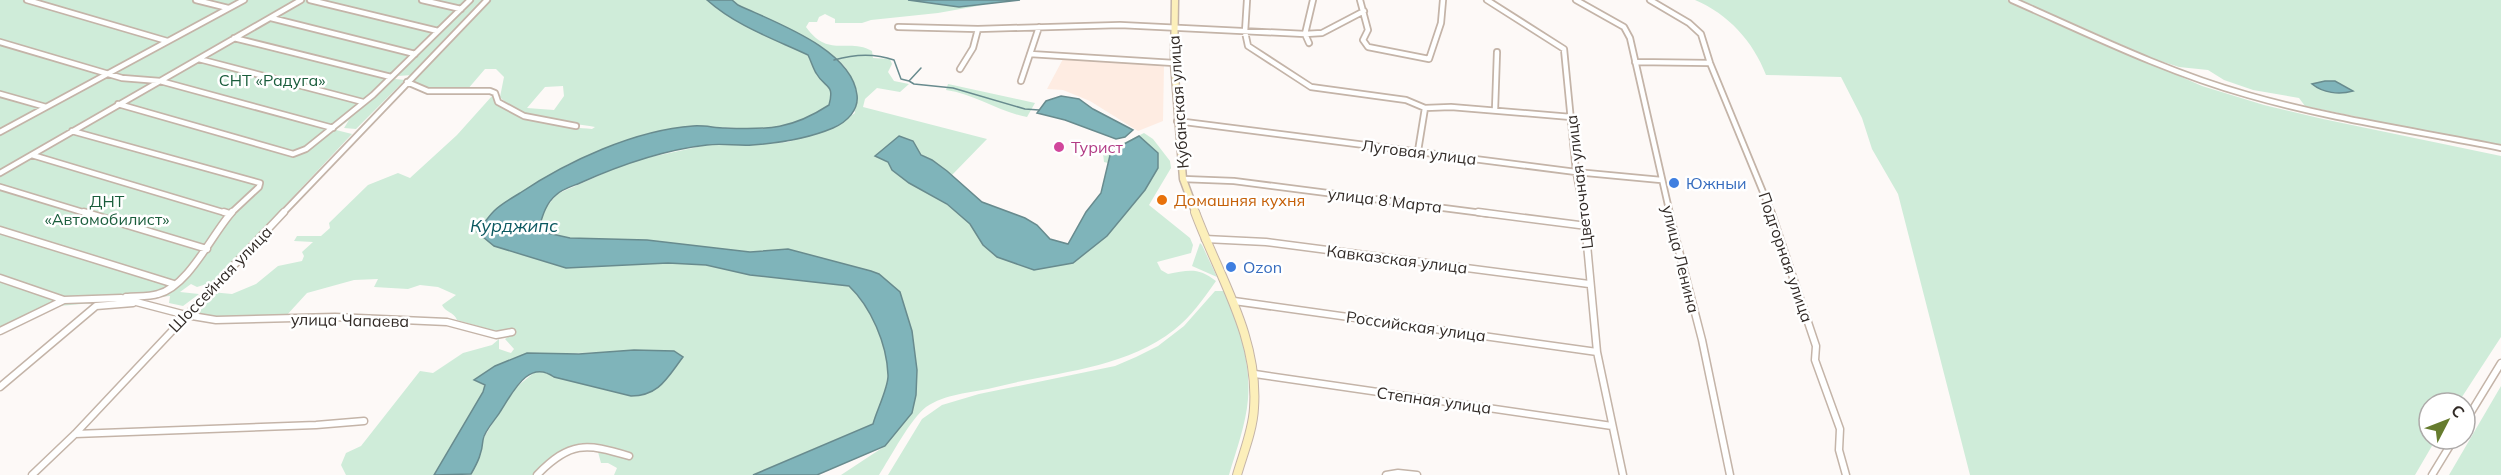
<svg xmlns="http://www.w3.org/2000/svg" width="2501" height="475" viewBox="0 0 2501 475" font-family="Mulish,sans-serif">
<rect width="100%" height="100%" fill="#fdf9f7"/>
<path fill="#feece2" d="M1063,59l101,6 -1,56 -25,10 -48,-30 -27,-11 -16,-1z"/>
<path fill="#cfecd9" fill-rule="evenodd" d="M0,0h484l-72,75 -14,1 -3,3 10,1 -49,49 -12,-1 5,-8 -13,10 16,4 -139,148 -16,5 -6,-3 -11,8 19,2 -16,12 -14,-3 1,-7 -111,10 -59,29z
M490,0h217c29,26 67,39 101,55 3,6 5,13 8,18 9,16 19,9 13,32l-22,14 -16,7 -31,3 -63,-3 -58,12 -71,26 -73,46 71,58 102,-5 38,2 44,10 99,11c22,21 38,58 39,89 1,11 -12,37 -15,49l-120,51h-139l3,-7 -9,-5h-7l-3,-11 -16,-9c-21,5 -34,17 -48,32h-67l4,-1 12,-35 30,-49 23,-19 7,-1 11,7 77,19 43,-45 -147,3 -53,26 11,6 -2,6 -49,83h-88l-5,-10 5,-12 15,-7 59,-75 13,2 30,-20 29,-8 7,-6v10l12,4 3,-4 -9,-10 10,-7 -3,-3 -17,2 -38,-11c-3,-8 -12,-8 -15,-15l14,-10 -18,-8 -18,-2 -12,4 -34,-2 4,-8 -24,1 -47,13 -21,23 -71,1 -24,-4 20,-21 21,2 24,-10 22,-18 24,-5 2,-5 -2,-4 11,-10 -19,-1 3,-5h24l9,-8 -1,-5 39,-38 30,-12 12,5 47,-43 35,-39c7,4 11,12 19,16 20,11 58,15 81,17l3,-2c-31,-6 -72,-5 -95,-30l4,-20 -8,-8h-11l-18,21c-16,0 -43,5 -54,-9l2,-4zM563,86l1,10 -10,14 -27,-2 18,-21z
M732,0h176l51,7 24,-2 -45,8 -67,7 -9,3h-27v-4l-10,-5 -6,3 -2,5h-8l-3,5c23,32 42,10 66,24l1,7 17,1 2,5 -4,8 6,9 15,3 -9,8 -23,-4 -12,11 -2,8 124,32 -35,36 -20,-15 -11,-5 -8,-14 -14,-5 -23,20 12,6 21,21 38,21 23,20 13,21 51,25 73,-34 38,-46 13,-22 -47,-17 -3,12 -4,-1 -1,-9 41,-20 9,6 17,22 1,7 -22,37 41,33 3,7 -2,8 -34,9 4,8 7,4c20,-4 31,-7 48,7 -12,17 -25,36 -42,49 -51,40 -122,42 -182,58 -22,5 -47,6 -66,19 -15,11 -36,51 -47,68h-38l44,-29 12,-15 16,-83 -1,-17 -12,-38 -21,-19 -91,-25 -38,3 -103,-12 -77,-2 -33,-7 8,-22 12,-15 75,-33 75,-16h45l36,-3 47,-15 20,-14c-2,-12 -1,-26 -5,-37 -7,-26 -88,-60 -112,-71z
M1695,0h312l195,86 62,19 59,14 178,37v181l-43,66h-29v36h7l-21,36h-445l-72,-281 -26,-45 -10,-31 -21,-41 -75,-2c-13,-34 -38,-61 -71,-75z
M2014,0h487v147l-196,-41 -6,-8 -46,-8 -29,-10 -16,-10 -29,-3 -25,-8 -123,-54 -2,1z
M948,84l87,19 -8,14c-28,-5 -52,-23 -81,-27z
M1200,243l2,2 15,32 -25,-11z
M1215,291h10c14,35 26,70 23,108 -2,25 -12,52 -19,76h-341l34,-56 20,-14 37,-11 136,-28 21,-9 22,-11 26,-20z
M2501,386v89h-52z"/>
<path fill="#7fb4ba" stroke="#688b8e" stroke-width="1.5" d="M707,0h25l6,5c36,17 114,44 119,90 2,15 -10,27 -24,33 -26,11 -53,15 -81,17 -15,1 -30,-2 -45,0 -44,5 -87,20 -127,38 -7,3 -18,6 -24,12 -11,9 -14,23 -18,36l32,7 77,2 103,12 38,-3 83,22 8,3 21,18 12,39 5,39 -1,25 -4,18 -27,33 -68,29h-64l120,-51c3,-12 16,-38 15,-49 -1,-31 -17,-68 -39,-89l-99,-11 -44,-10 -38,-2 -102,5 -72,-22 -17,-14c6,-7 11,-15 17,-21 7,-7 18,-13 26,-18 48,-32 115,-63 173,-67 11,-1 22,2 32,2 44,2 67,1 104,-23 6,-22 -4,-16 -13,-32 -3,-5 -5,-12 -8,-18 -34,-16 -72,-29 -101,-55z
M908,0h112l-61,7z
M2325,81h10l18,10c-14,4 -30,2 -41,-7z
M1061,96l18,3 14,10 40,21 -8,7 -9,2 -51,-19 -28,-7 9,-12z
M899,136l14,5 8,14 11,5 15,11 35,31 43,16 12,7 13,14 18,5 18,-32 15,-19 10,-42 28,-15 19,17v15l-13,22 -38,46 -34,27 -39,7 -37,-13 -14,-12 -13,-21 -23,-20 -38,-21 -17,-13 -4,-8 -13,-6z
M634,350l40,1 9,6c-16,21 -24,39 -52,39l-77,-19c-26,-19 -42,17 -54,35 -4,7 -16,19 -17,28 -1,13 -5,22 -12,34l-37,1 49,-83 2,-7 -11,-5 21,-14 32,-13 52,1z"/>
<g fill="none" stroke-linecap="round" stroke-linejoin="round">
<path stroke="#688b8e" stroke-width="1.5" d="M834,60c21,-6 40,-7 60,0l7,19 8,2
M921,68l-12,13 5,3 39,4 72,21 14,1"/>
<defs>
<path id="minor-far1" d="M27,0l140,41
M196,0l32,8
M310,0l128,31
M422,0l39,9
M1247,0l-2,32 3,14 63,41 95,13 19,8 26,-1 120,10
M1360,0l8,30 -5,10 5,7 61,12 12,-36 2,-23
M1487,0l77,49 12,123 8,42
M1576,0l48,27 6,11 40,176
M1650,0l39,23 12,11 9,29 62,151
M2012,0c77,34 154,72 236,95 83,24 169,36 253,53
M271,18l144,36
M898,27l80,2 142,-4 185,9 17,-1 42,-22
M234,38l157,39
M0,42l122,36 38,3 173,47
M1309,43l-4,-9 8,-34
M1030,54l144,9
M199,59l164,43
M1635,62l75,1
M960,69l13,-21 5,-19
M1021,81l18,-54
M407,82l21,9h62l5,2 3,9 26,14 52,10
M0,94l46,13
M118,104l175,50 13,-5 67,-54 97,-95
M1495,110l2,-58
M1177,121l399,51 85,8
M72,131l188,52 -1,4 -29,27
M0,132l244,-132
M1418,151l7,-43
M32,155l197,59
M0,173l301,-173
M1183,179l51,2 256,33
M0,187l89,27
M282,214l205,-214"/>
<path id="minor" d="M84,212l123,37
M224,212l6,2
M1478,212l109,14
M1584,212l13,140 26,123
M1669,212l33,128 28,135
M1771,212l45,134 -1,14 25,69 -1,21 7,25
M0,230l174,54
M1205,239l61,3 323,42
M0,278l64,22
M126,297c10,-1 23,0 32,-3 31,-8 54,-60 74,-82
M1234,301l363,51
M0,331l64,-31 57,-2 65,17 30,5 119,-3 112,5 49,13 16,-3
M1255,374l357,52
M0,387l96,-81 37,-3
M2465,422l36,-59
M75,434l241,-9 48,-4
M32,475l43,-41 209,-222
M537,475c33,-34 49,-32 92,-19
M1386,475l12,-2 19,2
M2432,475l22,-36"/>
<path id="secondary-far1" d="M1175,0l-1,63 9,116 13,35"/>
<path id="secondary" d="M1195,212c24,65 64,125 59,196 -1,22 -11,46 -17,67"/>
</defs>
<use href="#minor-far1" stroke="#c4b4a8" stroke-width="8"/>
<use href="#minor" stroke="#c4b4a8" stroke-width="9"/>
<use href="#secondary-far1" stroke="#c4b4a8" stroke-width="9"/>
<use href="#secondary" stroke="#c4b4a8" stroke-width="10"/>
<use href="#minor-far1" stroke="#fff" stroke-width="4.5"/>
<use href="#minor" stroke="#fff" stroke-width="6"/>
<use href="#secondary-far1" stroke="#fcefba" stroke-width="6"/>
<use href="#secondary" stroke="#fcefba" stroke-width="8"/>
</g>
<circle fill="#d1479c" stroke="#fff" stroke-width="2" cx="1059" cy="147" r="6"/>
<g fill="#3f7fe0" stroke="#fff" stroke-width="2">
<circle cx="1674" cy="183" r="6"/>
<circle cx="1231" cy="267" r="6"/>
</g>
<circle fill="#e8710a" stroke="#fff" stroke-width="2" cx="1162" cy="200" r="6"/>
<g text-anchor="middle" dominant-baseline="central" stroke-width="5" stroke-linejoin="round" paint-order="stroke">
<g font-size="16" fill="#1a5d3c" stroke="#fff">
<text x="272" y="80">СНТ «Радуга»</text>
<text x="107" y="201">ДНТ<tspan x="107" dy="18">«Автомобилист»</tspan></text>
</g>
<g font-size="16" fill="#322b27" stroke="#fff">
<text transform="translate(1178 102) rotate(-94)">Кубанская улица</text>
<text transform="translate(1419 152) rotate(7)">Луговая улица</text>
<text transform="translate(1579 182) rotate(-97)">Цветочная улица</text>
<text transform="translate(1385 200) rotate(7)">улица 8 Марта</text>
<text transform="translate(1786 257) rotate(71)">Подгорная улица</text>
<text transform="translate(1397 259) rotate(7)">Кавказская улица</text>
<text transform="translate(1681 259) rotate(76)">улица Ленина</text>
<text transform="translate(220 279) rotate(-46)">Шоссейная улица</text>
<text transform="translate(350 320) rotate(1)">улица Чапаева</text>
<text transform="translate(1416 326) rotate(8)">Российская улица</text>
<text transform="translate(1434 400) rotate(8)">Степная улица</text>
</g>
<g font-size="16" fill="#b23c85" stroke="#fff" text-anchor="start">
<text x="1071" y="147">Турист</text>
</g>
<g font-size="16" fill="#366cbe" stroke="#fff" text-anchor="start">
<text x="1686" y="183">Южныи</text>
<text x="1243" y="267">Ozon</text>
</g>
<g font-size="16" fill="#c56008" stroke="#fff" text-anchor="start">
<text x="1174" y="200">Домашняя кухня</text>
</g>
<g font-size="18" font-style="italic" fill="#0b5860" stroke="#fff">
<text x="514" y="225">Курджипс</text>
</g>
</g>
<g transform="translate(2447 421) rotate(48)"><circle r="28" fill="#ffffff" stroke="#adaaa9" stroke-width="1.5"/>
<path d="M0-4.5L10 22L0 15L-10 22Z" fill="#667c2e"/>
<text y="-9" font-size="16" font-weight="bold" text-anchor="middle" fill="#322b27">С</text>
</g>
</svg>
